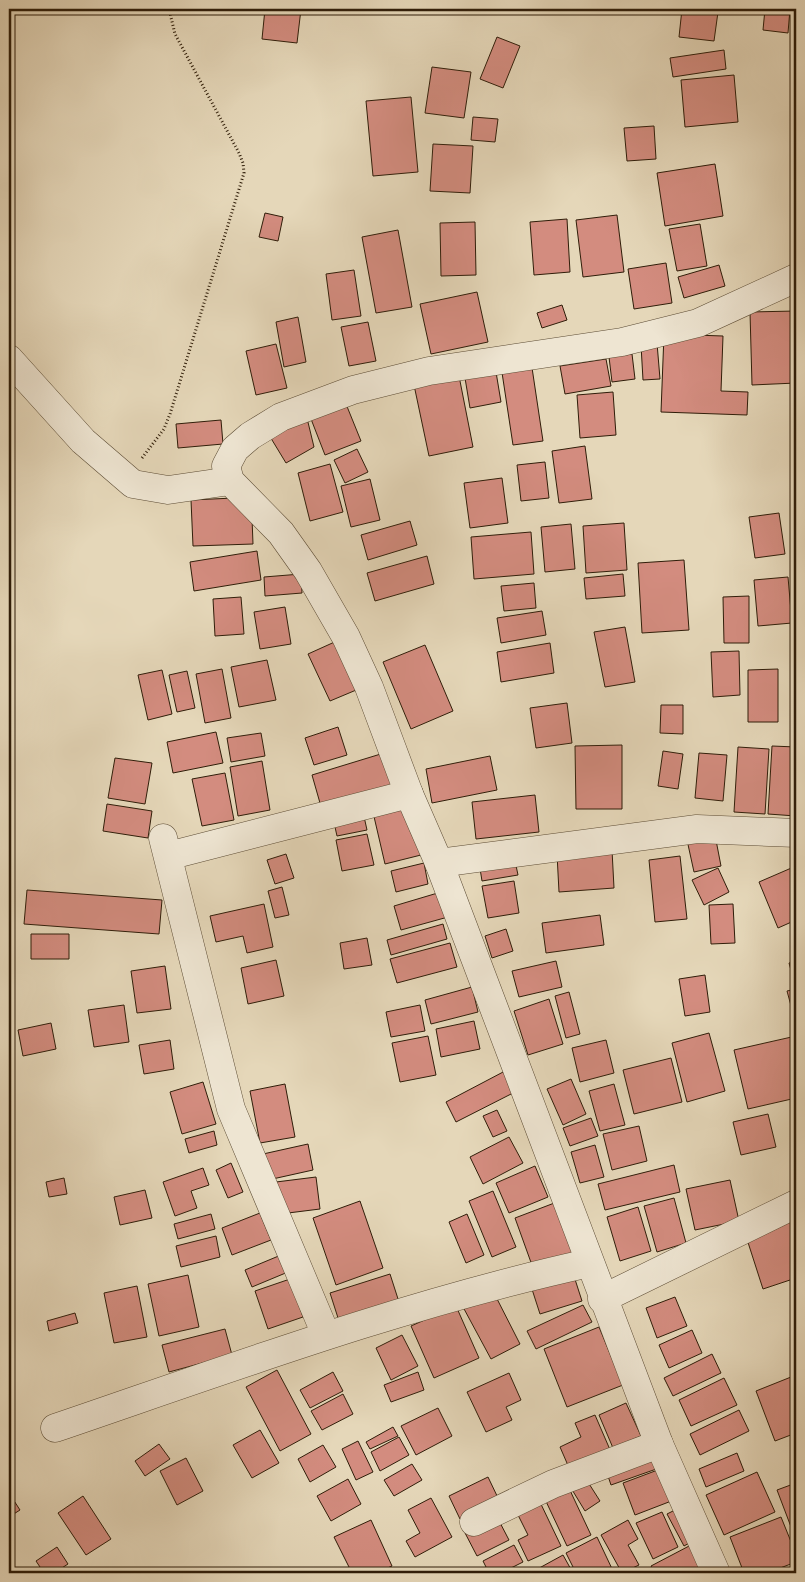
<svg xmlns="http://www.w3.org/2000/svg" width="805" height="1582" viewBox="0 0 805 1582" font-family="'Old Standard TT',serif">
<rect width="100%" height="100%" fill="#e5d7b9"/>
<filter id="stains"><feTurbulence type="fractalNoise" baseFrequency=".004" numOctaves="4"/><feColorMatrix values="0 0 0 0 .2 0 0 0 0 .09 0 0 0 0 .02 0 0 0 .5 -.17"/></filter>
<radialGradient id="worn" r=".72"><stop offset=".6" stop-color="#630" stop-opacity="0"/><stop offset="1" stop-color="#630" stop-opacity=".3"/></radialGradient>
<path fill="#d38c7f" stroke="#2f1d09" d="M265,9h36l-4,34 -35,-4z
M682,9l36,3 -4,29 -35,-4z
M765,9h25l-2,24 -25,-3z
M497,37l23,9 -17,42 -23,-9z
M724,50l2,19 -53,8 -3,-19z
M432,67l39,5 -7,46 -39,-5z
M734,75l4,47 -53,5 -4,-47z
M411,97l7,75 -45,4 -7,-75z
M473,117l25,2 -3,23 -24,-2z
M654,126l2,33 -29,2 -3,-33z
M433,144l40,2 -3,47 -40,-2z
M715,164l8,52 -58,10 -8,-53z
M265,213l18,4 -5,24 -19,-4z
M617,215l7,57 -41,5 -7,-57z
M567,219l3,53 -36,3 -4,-53z
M475,222l1,53 -35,1 -1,-53z
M700,224l7,42 -30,5 -8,-42z
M398,230l14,77 -36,6 -14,-76z
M666,263l6,40 -38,6 -6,-40z
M719,265l6,21 -41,12 -6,-21z
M354,270l7,46 -29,4 -6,-46z
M477,292l11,50 -57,12 -11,-50z
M562,305l5,15 -25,8 -5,-15z
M796,311v72l-44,2 -2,-73z
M298,317l8,45 -22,5 -8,-45z
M368,322l8,39 -27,5 -8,-39z
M664,334l59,2 -2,55 27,1 -1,23 -86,-3z
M657,343l3,36 -17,1 -2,-35z
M276,344l11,44 -31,7 -10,-44z
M632,354l3,25 -23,3 -3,-25z
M606,359l5,27 -46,8 -5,-28z
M531,361l12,80 -30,4 -12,-79z
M495,366l6,36 -31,6 -6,-36z
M459,376l14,71 -44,9 -15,-71z
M613,392l3,43 -36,3 -3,-43z
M346,404l15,37 -36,14 -14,-36z
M306,414l8,33 -28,16 -17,-28z
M221,420l2,24 -45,4 -2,-24z
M585,446l7,53 -33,4 -7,-52z
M357,449l11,23 -23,11 -11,-23z
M545,462l4,36 -28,3 -4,-36z
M330,464l13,48 -33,9 -12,-48z
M502,478l6,45 -38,5 -6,-45z
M370,479l10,41 -29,7 -10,-41z
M234,498l18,20 1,26 -60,2 -2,-46z
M779,513l6,41 -30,4 -6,-41z
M410,521l7,24 -49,15 -7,-25z
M624,523l3,47 -41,3 -3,-47z
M571,524l4,45 -30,3 -4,-45z
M531,532l3,42 -60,5 -3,-42z
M257,551l4,29 -67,11 -4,-29z
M427,556l7,28 -59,17 -8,-28z
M684,560l5,70 -47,3 -4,-70z
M301,574l1,19 -37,3 -1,-19z
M623,574l2,22 -39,3 -2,-21z
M788,577l4,46 -34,3 -4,-46z
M534,583l2,25 -32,3 -3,-25z
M749,596v47h-25l-1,-46z
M241,597l3,37 -29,2 -2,-37z
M285,607l6,37 -31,5 -6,-37z
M542,611l4,24 -45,8 -4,-25z
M625,627l10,55 -30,5 -11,-55z
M339,640l22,48 -31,13 -22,-47z
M550,643l4,30 -53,9 -4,-30z
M425,645l28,66 -42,18 -28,-67z
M739,651l1,44 -27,2 -2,-45z
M267,660l9,40 -37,7 -8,-40z
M222,669l9,49 -26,5 -9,-49z
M778,669v53h-30v-52z
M162,670l10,44 -24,6 -10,-45z
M187,671l8,37 -18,4 -8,-37z
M567,703l5,40 -36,5 -6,-40z
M661,705h22v29l-23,-1z
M338,727l9,28 -33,10 -9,-27z
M216,732l7,31 -50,10 -6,-31z
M261,733l4,23 -34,6 -4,-24z
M622,745v64h-46l-1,-63z
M772,746l24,1v69l-28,-2z
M738,747l31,2 -4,65 -31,-2z
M663,751l20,3 -5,35 -20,-3z
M384,753l11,36 -73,21 -10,-35z
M699,753l28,2 -4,46 -28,-3z
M490,756l7,34 -65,13 -6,-34z
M115,758l37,5 -7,41 -37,-6z
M262,761l8,49 -32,6 -8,-49z
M225,773l9,47 -32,6 -10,-47z
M535,795l4,37 -63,7 -4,-37z
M408,799l13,56 -36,9 -13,-56z
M107,804l45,7 -4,27 -45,-7z
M363,812l4,18 -30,6 -4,-18z
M367,834l7,31 -32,6 -6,-31z
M715,835l6,31 -27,6 -7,-32z
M612,850l2,38 -55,4 -2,-38z
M286,854l8,24 -19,6 -8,-24z
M514,856l4,19 -36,6 -3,-19z
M680,856l7,63 -32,3 -6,-62z
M424,863l4,21 -32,8 -5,-21z
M796,866v54l-18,8 -19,-46z
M718,868l11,24 -25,13 -12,-25z
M514,881l5,32 -31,5 -6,-32z
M282,887l7,28 -14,3 -7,-27z
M27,890l135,10 -3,34 -135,-10z
M441,892l7,25 -47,13 -7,-24z
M264,904l9,43 -26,6 -4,-17 -27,6 -6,-26z
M733,904l2,39 -24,1 -2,-39z
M600,915l4,30 -58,8 -4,-30z
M443,924l4,15 -56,16 -4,-15z
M506,929l7,22 -21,7 -7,-22z
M31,934h38v25h-38z
M367,938l5,27 -28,4 -4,-26z
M450,943l7,24 -60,16 -7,-24z
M276,960l8,36 -36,8 -7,-36z
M556,961l6,26 -43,10 -7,-26z
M796,961v19l-2,1 -5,-18z
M165,966l6,43 -34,4 -6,-42z
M705,975l5,37 -25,4 -6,-37z
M472,987l6,25 -47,12 -6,-24z
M796,989v35l-9,-33z
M569,992l11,42 -14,4 -11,-42z
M549,999l14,45 -35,11 -14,-44z
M124,1005l5,37 -35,5 -6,-37z
M420,1005l5,26 -34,6 -5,-25z
M474,1021l6,28 -39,8 -5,-28z
M51,1023l5,26 -33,7 -5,-26z
M709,1033l16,58 -38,11 -15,-59z
M428,1036l8,39 -36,7 -8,-39z
M796,1036v62l-48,11 -14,-59z
M170,1040l4,29 -30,5 -5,-29z
M606,1040l8,33 -34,9 -8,-34z
M671,1058l11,44 -48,12 -11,-44z
M505,1071l10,21 -59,30 -10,-20z
M571,1079l15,35 -23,11 -16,-36z
M203,1082l13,42 -34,10 -12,-42z
M285,1084l10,53 -35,6 -10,-52z
M614,1084l11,41 -25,6 -11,-40z
M497,1110l10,21 -14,6 -10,-21z
M768,1114l8,33 -35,8 -8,-33z
M591,1118l7,18 -28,10 -7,-18z
M639,1126l8,35 -35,9 -9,-36z
M214,1131l3,14 -28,8 -4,-14z
M509,1137l14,26 -40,21 -13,-27z
M308,1144l5,26 -45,10 -5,-26z
M595,1145l9,32 -24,6 -9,-31z
M231,1163l12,29 -15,6 -12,-28z
M674,1165l6,27 -75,18 -7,-26z
M535,1166l13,31 -39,16 -13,-30z
M203,1168l6,17 -18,6 6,17 -22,8 -12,-34z
M316,1177l4,32 -40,5 -4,-32z
M64,1178l3,16 -18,3 -3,-15z
M730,1180l9,41 -44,9 -9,-41z
M145,1190l7,28 -32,7 -6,-28z
M493,1191l23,56 -24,10 -23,-56z
M674,1198l12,45 -29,9 -13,-46z
M360,1201l23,67 -47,17 -23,-67z
M557,1202l19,50 -43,16 -18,-50z
M638,1207l13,44 -31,10 -13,-44z
M260,1213l11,27 -39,15 -10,-27z
M211,1214l4,15 -37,10 -4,-15z
M467,1214l17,41 -18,8 -17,-41z
M792,1214l4,14v50l-33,11 -19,-59z
M216,1236l4,21 -39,10 -5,-21z
M281,1255l7,17 -36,15 -7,-17z
M572,1270l10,31 -42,13 -10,-31z
M390,1274l9,28 -60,19 -9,-28z
M188,1275l11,52 -40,9 -11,-52z
M290,1279l13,38 -35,12 -13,-38z
M137,1286l10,51 -33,6 -10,-50z
M493,1291l27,53 -29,15 -28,-52z
M675,1297l12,29 -30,12 -11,-30z
M583,1305l9,17 -56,27 -9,-18z
M456,1306l23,52 -45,20 -23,-52z
M75,1313l3,10 -29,8 -2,-10z
M599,1327l24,58 -56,22 -23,-58z
M225,1329l7,26 -63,17 -7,-27z
M692,1330l10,23 -33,15 -10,-23z
M402,1335l16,31 -27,14 -15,-32z
M712,1354l9,19 -48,23 -9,-18z
M277,1370l34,64 -31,17 -34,-64z
M333,1372l10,19 -33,17 -10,-18z
M418,1372l6,18 -33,12 -7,-17z
M509,1373l12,27 -15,7 6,13 -26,12 -19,-40z
M796,1375v58l-21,8 -19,-50z
M724,1378l13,27 -46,21 -12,-26z
M343,1394l10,20 -31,16 -11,-19z
M626,1403l15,33 -28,12 -14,-33z
M438,1408l14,28 -36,19 -15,-29z
M739,1410l10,21 -49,24 -10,-21z
M595,1415l16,37 -41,18 -10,-23 21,-10 -6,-14z
M393,1427l5,9 -28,13 -4,-7z
M260,1430l19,33 -27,15 -19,-33z
M399,1437l10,18 -29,16 -9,-19z
M358,1441l15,31 -17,8 -14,-31z
M159,1444l11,15 -25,17 -10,-15z
M323,1445l13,22 -26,15 -12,-23z
M656,1449l6,18 -51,18 -6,-18z
M737,1453l7,18 -38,16 -7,-18z
M186,1458l17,33 -26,14 -17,-34z
M412,1464l10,16 -28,16 -10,-16z
M663,1468l11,32 -39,15 -12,-32z
M757,1472l18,40 -51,23 -18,-40z
M488,1477l11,23 -39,19 -11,-23z
M348,1479l13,25 -30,17 -14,-25z
M586,1479l14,22 -15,10 -14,-23z
M796,1483v57l-19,-50z
M567,1484l24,51 -24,11 -24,-51z
M9,1493l11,17 -11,7z
M83,1496l28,43 -25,16 -28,-42z
M431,1498l21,39 -37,20 -9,-16 14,-8 -12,-23z
M539,1500l22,46 -33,15 -10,-21 10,-5 -12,-24z
M681,1507l17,31 -14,8 -17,-32z
M662,1512l16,35 -25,12 -17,-36z
M496,1515l13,25 -32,16 -13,-25z
M781,1517l15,37v8l-29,11h-23l-14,-36z
M371,1520l21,46 -16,7h-24l-18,-36z
M628,1520l10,19 -10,6 11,20 -17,8 -21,-38z
M597,1537l17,36h-38l-10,-20z
M514,1545l9,17 -22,11h-12l-6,-12z
M691,1545l11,22 -13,6h-34l-4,-7z
M57,1547l11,17 -14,9h-10l-8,-12z
M563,1555l10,18h-40l-1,-1z"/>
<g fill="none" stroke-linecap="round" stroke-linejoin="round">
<defs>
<path id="minor" d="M9,359l74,82 50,43 35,6 62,-9
M163,838l68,271 95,226
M168,856l241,-62
M439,863l258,-34 99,4
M602,1299l194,-95
M55,1428c176,-60 352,-125 534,-165
M474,1522l79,-38 106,-40"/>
<path id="tertiary" d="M716,1573l-57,-129 -220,-581 -30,-69 -40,-107 -23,-50 -38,-66 -27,-38 -51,-52 -4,-15 9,-17 15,-13 31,-19 72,-27 76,-19 193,-29 76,-19 98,-45"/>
</defs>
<use href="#minor" stroke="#5c4c35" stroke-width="29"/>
<use href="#tertiary" stroke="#5c4c35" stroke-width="29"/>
<path stroke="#2f1d09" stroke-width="3" stroke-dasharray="1 2.5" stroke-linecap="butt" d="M142,458l22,-29 6,-15 74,-241 -1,-10 -4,-10 -64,-119 -6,-25"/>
<use href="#minor" stroke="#eee5d2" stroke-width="28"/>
<use href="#tertiary" stroke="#eee5d2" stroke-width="28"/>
</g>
<rect width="805" height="1582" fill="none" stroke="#e5d7b9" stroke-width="30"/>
<rect x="10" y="10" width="785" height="1562" fill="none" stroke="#2f1d09" stroke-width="2.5"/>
<rect x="15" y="15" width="775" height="1552" fill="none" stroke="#2f1d09"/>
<rect width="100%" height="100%" filter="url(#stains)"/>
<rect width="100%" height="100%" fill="url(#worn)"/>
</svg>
